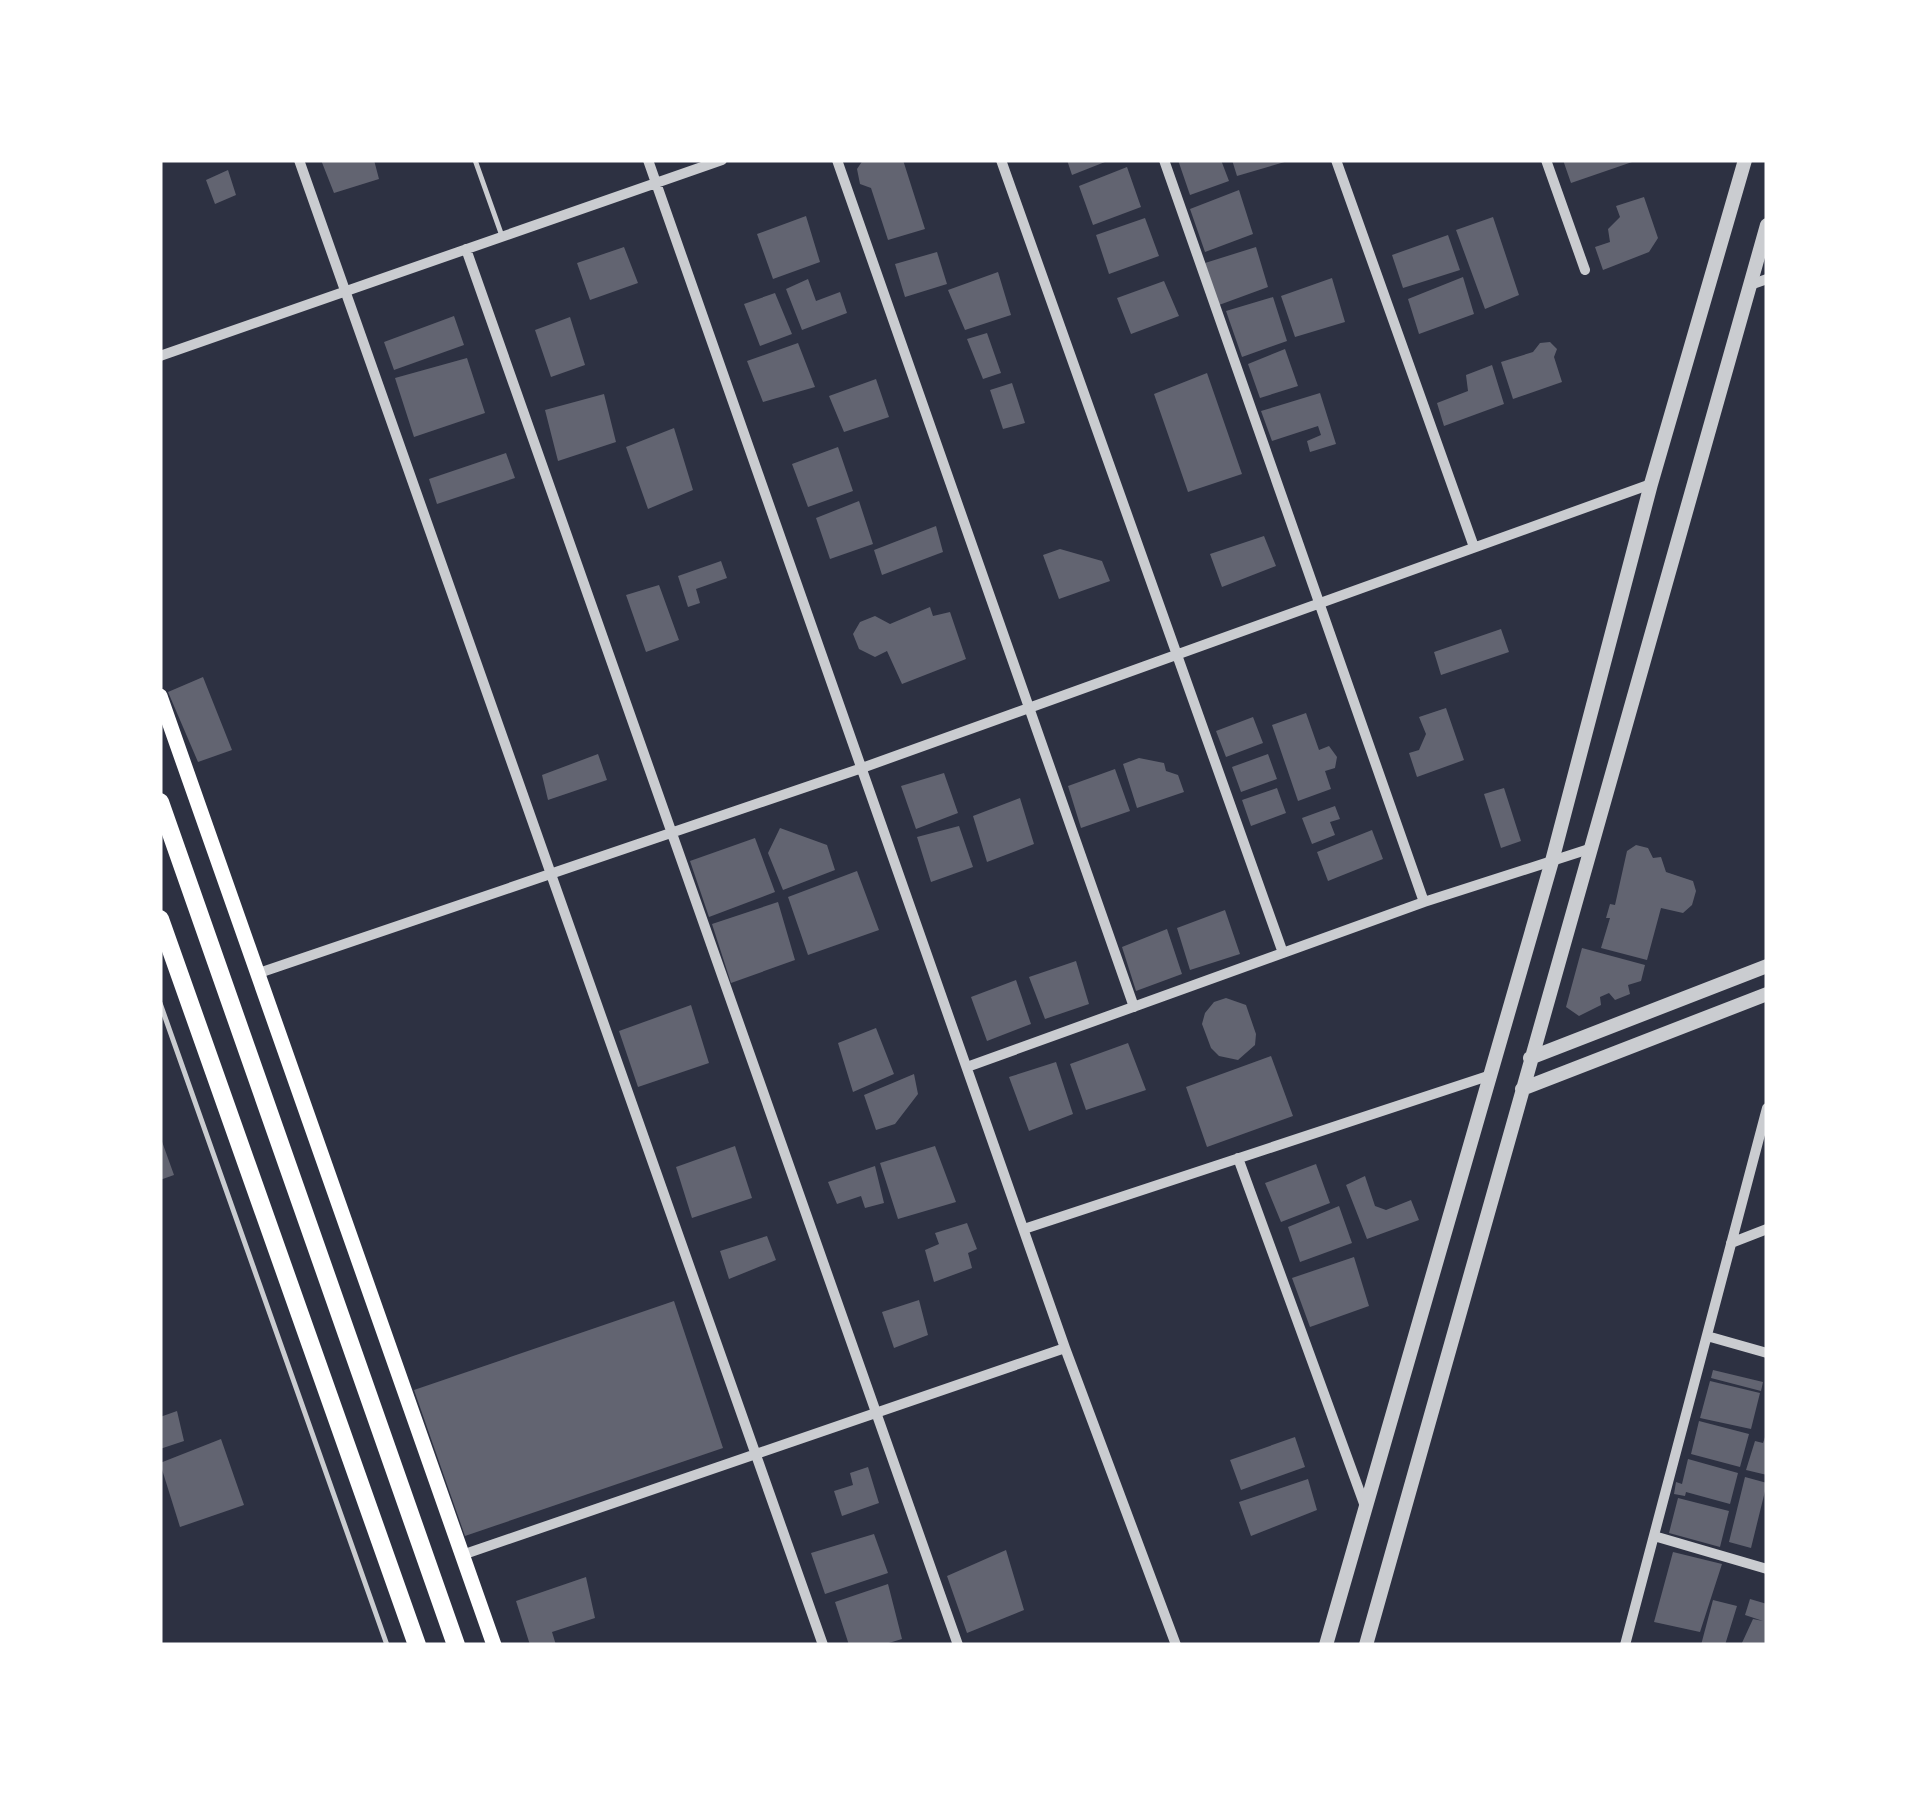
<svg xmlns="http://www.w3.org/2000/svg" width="1927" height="1805" viewBox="0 0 1927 1805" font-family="Figtree,sans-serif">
<rect width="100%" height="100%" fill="#2d3142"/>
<path fill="#626471" d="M321,160h53l5,19 -45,14z
M863,160h40l22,69 -37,11 -17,-52 -11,-4 -3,-15z
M1067,160h43l-38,15z
M1178,160h43l8,21 -39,14z
M1232,160h56v1l-51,15z
M1563,160h72v1l-64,22z
M1127,167l14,40 -48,18 -14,-39z
M228,170l8,25 -21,9 -9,-24z
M1239,190l14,44 -48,18 -15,-43z
M1644,197l14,41 -9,14 -46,18 -8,-23 15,-5 -2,-13 12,-12 -4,-11z
M806,216l14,46 -47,17 -16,-45z
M1493,217l26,78 -34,14 -29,-79z
M1145,218l14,38 -50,18 -13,-39z
M1448,235l12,35 -57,18 -11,-33z
M624,247l14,36 -48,17 -13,-37z
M1256,247l12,40 -49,18 -14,-42z
M937,252l10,32 -42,13 -10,-33z
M998,272l13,43 -46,15 -17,-40z
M1463,277l11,37 -55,20 -11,-35z
M1332,278l13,44 -50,15 -14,-41z
M808,279l8,22 24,-9 7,21 -45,17 -16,-41z
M1164,281l15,35 -48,18 -14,-36z
M775,293l17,41 -32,12 -16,-42z
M1273,297l14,44 -45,16 -16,-46z
M454,316l10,29 -70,25 -10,-28z
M570,317l15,48 -34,12 -16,-47z
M987,333l14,40 -18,6 -16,-40z
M1550,342l7,7 -3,8 8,25 -49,17 -12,-37 32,-10 7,-9z
M798,343l17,44 -52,15 -16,-41z
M1285,349l13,37 -38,12 -12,-34z
M467,358l18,55 -71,24 -19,-59z
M1492,365l12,39 -60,22 -7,-23 31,-12 -2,-16z
M1207,373l35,101 -54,18 -34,-98z
M876,379l13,38 -45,15 -15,-36z
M1012,383l13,40 -22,6 -13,-39z
M1320,393l16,51 -26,8 -3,-11 14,-6 -3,-9 -46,15 -11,-30z
M604,394l12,48 -58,19 -13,-51z
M674,428l19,62 -45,19 -22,-62z
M838,447l15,44 -45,16 -16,-43z
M506,453l9,25 -78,26 -8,-25z
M859,501l14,43 -43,15 -14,-41z
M936,526l7,26 -61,23 -8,-25z
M1264,536l12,30 -54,21 -12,-33z
M1060,549l42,12 8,20 -51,18 -16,-44z
M721,561l6,17 -31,11 4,14 -12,4 -10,-31z
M659,585l20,55 -33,12 -20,-57z
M930,607l3,9 17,-4 16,47 -64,25 -15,-33 -12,6 -16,-8 -6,-15 7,-12 15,-6 15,8z
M1501,629l8,23 -68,23 -7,-23z
M203,677l29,73 -34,12 -30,-70z
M1446,708l18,52 -47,17 -8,-24 10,-3 7,-16 -7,-17z
M1306,713l13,37 10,-4 8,11 -2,11 -10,3 6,18 -33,12 -26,-76z
M1253,717l10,26 -37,14 -10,-26z
M598,754l9,26 -59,20 -6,-25z
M1268,754l9,25 -36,13 -9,-25z
M1139,758l25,5 2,8 12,4 6,17 -47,16 -14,-44z
M1115,769l15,42 -49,17 -13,-42z
M944,773l14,40 -42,16 -15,-43z
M1277,788l9,25 -35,13 -9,-26z
M1504,788l17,53 -20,7 -17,-54z
M1020,798l14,46 -47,18 -14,-46z
M1335,806l5,13 -10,3 5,13 -23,9 -10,-26z
M959,826l14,41 -42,15 -14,-45z
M780,828l47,17 8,25 -52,20 -15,-37z
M1372,830l11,29 -55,22 -11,-29z
M755,838l20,54 -66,25 -19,-56z
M1636,845l12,3 5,10 8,-1 5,15 27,9 3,10 -4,14 -9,8 -22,-5 -14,52 -46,-12 9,-30h-4l4,-14 5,1 12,-54z
M857,871l22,59 -71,25 -20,-58z
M778,902l17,58 -64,23 -19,-59z
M1225,910l15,44 -50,16 -13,-42z
M1167,929l15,45 -46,17 -14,-44z
M1582,948l63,17 -4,16 -13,4 2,9 -15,6 -6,-7 -9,4 1,8 -22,11 -13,-9z
M1076,961l13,43 -44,15 -16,-42z
M1016,980l15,44 -44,17 -16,-44z
M1226,998l20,7 10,29 -1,11 -17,15 -19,-4 -8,-8 -9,-24 3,-11 9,-11z
M691,1005l18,58 -71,24 -19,-56z
M876,1028l18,46 -41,18 -15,-49z
M1128,1043l18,47 -60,20 -16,-46z
M1271,1056l22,60 -86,31 -21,-60z
M1056,1062l17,52 -44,17 -20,-54z
M914,1074l4,20 -23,30 -19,6 -12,-35z
M160,1136l14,39 -14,5z
M735,1146l17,52 -60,20 -16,-51z
M935,1146l21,56 -58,17 -18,-56z
M1316,1164l14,39 -49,19 -16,-39z
M875,1166l9,37 -19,5 -4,-12 -24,8 -9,-22z
M1365,1176l10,30 11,4 25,-10 8,20 -52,19 -21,-54z
M1339,1206l13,37 -52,19 -12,-35z
M967,1223l10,26 -9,4 4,15 -38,14 -9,-32 14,-6 -4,-11z
M767,1236l9,24 -47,19 -9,-28z
M1354,1257l15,49 -59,21 -18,-49z
M919,1300l9,35 -34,13 -12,-36z
M674,1301l49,147 -258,88 -51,-146z
M1713,1370l50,12 -2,9 -50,-13z
M1710,1381l50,12 -9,36 -51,-11z
M177,1411l7,30 -24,8v-32z
M1699,1421l50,13 -9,33 -49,-13z
M1766,1434h1v41l-21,-5 9,-29 8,2z
M1295,1437l10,30 -64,23 -11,-30z
M221,1439l23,66 -64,22 -20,-64z
M1688,1459l50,14 -8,31 -44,-12 -1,4 -11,-2 2,-12 6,2z
M868,1467l11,36 -37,13 -8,-25 19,-6 -3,-12z
M1745,1477l22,6 -16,65 -22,-6z
M1308,1479l9,31 -66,26 -12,-34z
M1678,1498l51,13 -9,36 -51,-14z
M874,1534l14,39 -63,21 -14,-41z
M1006,1550l18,60 -57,23 -20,-57z
M1673,1552l49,12 -22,68 -46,-10z
M586,1577l9,41 -43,14 4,13h-26l-14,-44z
M888,1584l14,55 -20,6h-33l-14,-43z
M1750,1599l17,5v41h-26l12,-26 10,2 -18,-6z
M1713,1600l24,6 -12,39h-24z"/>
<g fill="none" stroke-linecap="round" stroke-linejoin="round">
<path stroke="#caccd0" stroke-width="5" d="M475,160l27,76
M160,1003l227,642"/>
<path stroke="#caccd0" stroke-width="10" d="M299,160l524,1485
M648,160l417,1188 111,297
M837,160l297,847
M1001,160l282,793
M1164,160l260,742
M1336,160l138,387
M1546,160l39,110
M466,249l492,1396
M1750,285l17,-6
M160,356l562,-196
M259,973l603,-205 789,-284
M967,1067l457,-165 165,-53
M1238,1158l128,351
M1024,1229l467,-154
M1731,1243l36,-14
M1707,1336l60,17
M1654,1536l113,33
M462,1555l603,-207
M1625,1645l142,-537"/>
<path stroke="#caccd0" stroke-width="14" d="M1530,1058l237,-92
M1522,1089l245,-95
M1326,1645l226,-784 99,-377 94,-324
M1366,1645l401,-1420"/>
<path stroke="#fff" stroke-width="15" d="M160,696l334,949"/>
<path stroke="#fff" stroke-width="18" d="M160,802l296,843
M160,919l257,726"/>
</g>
<rect width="1927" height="1805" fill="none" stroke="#ffffff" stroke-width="325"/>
</svg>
